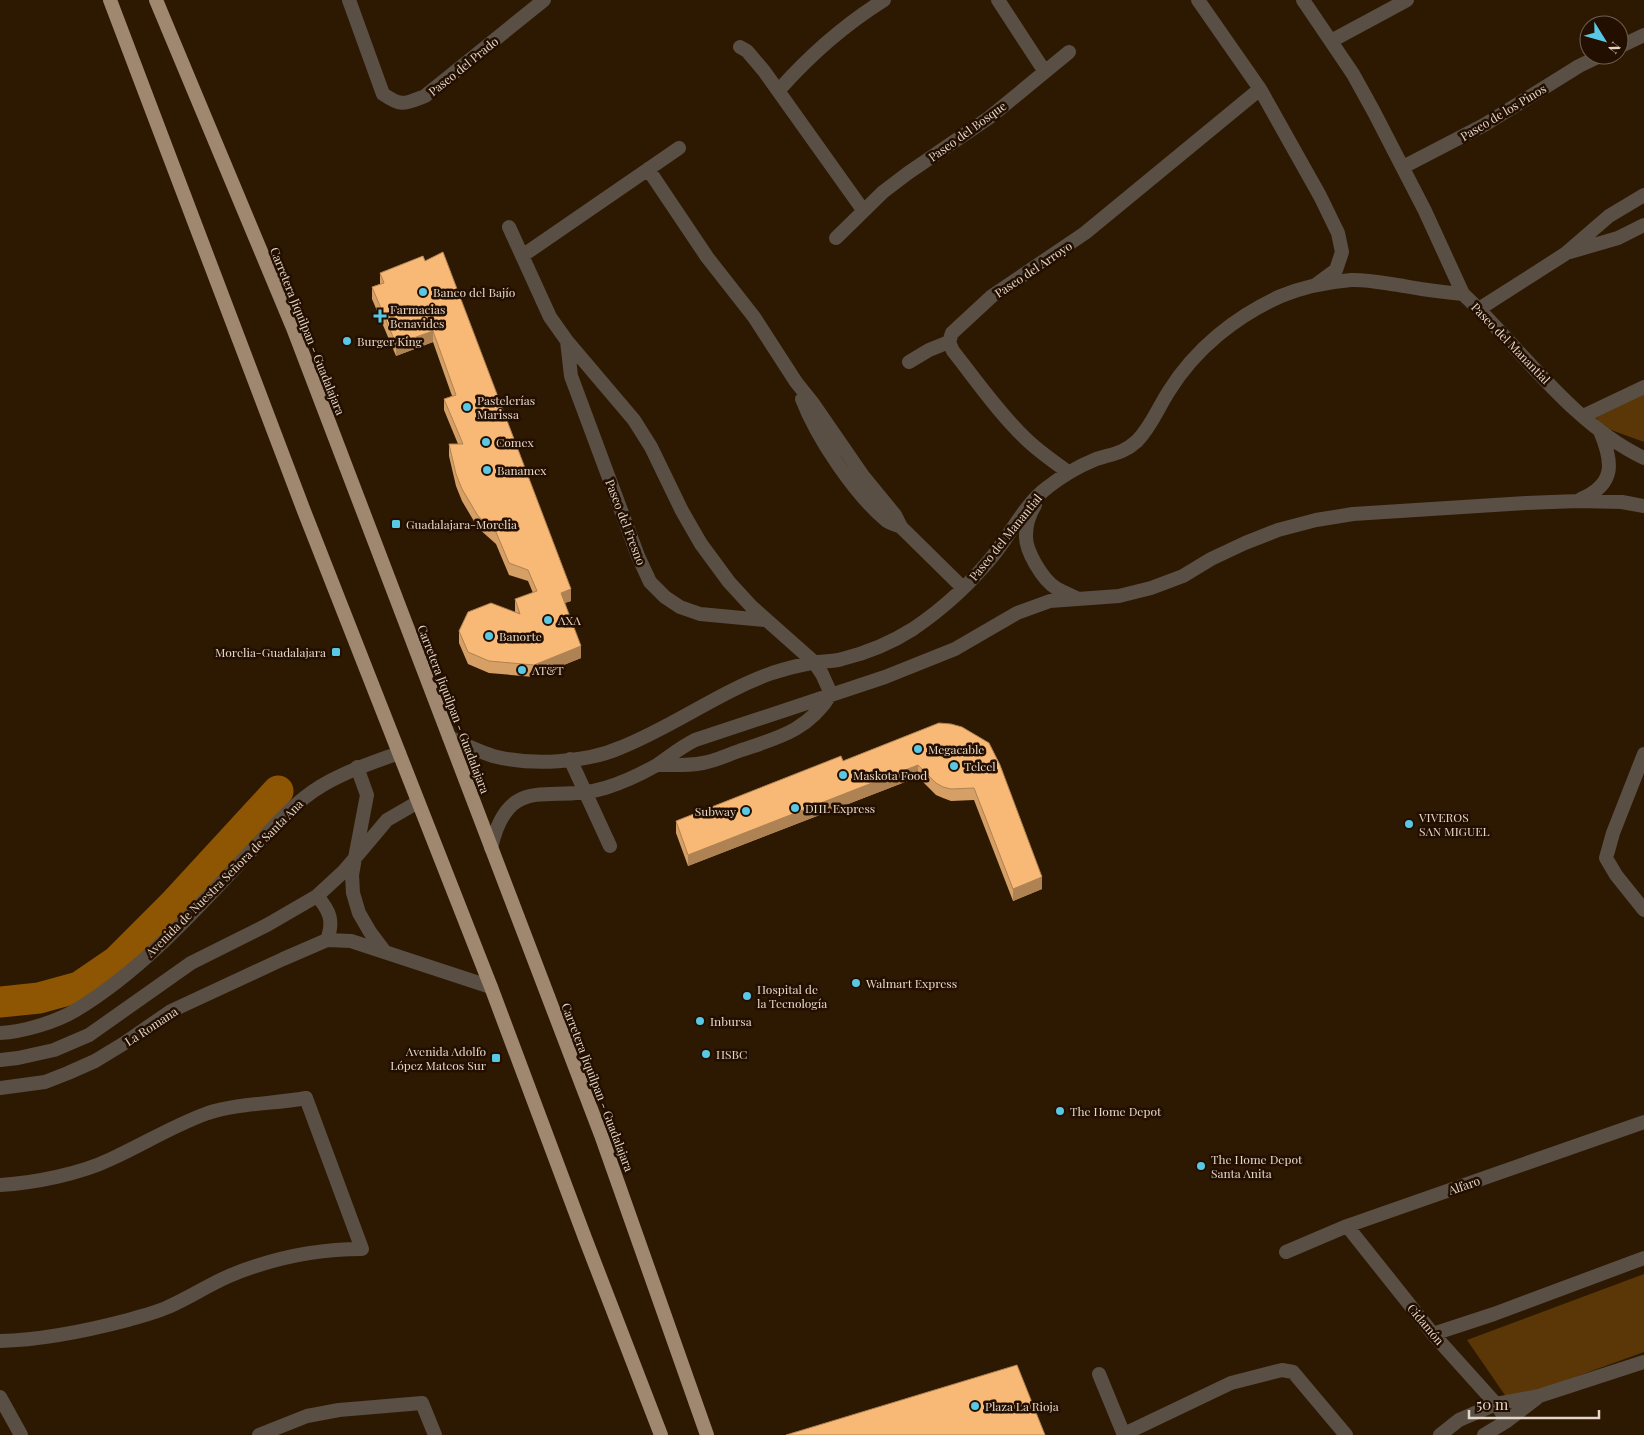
<svg xmlns="http://www.w3.org/2000/svg" width="1644" height="1435" viewBox="0 0 1644 1435" font-family="'Playfair Display',serif">
<rect width="100%" height="100%" fill="#2d1902"/>
<path fill="#5b3607" d="M1644,393v49l-41,-15 -9,-12z
M1644,1274v78l-135,49 -42,-61z"/>
<g fill="none" stroke-linecap="round" stroke-linejoin="round">
<path stroke="#8e5603" stroke-width="31" d="M0,1002l39,-4 40,-11 38,-26 57,-57 104,-113"/>
<path stroke="#594f44" stroke-width="14" d="M349,0l34,94c19,13 21,10 42,2l119,-96
M998,0l47,72
M1198,0l62,89 60,107 18,37 4,19 -6,18 -19,14
M1303,0l50,74 21,38 51,99 38,83
M1331,41l76,-41
M740,47l7,4 17,20 99,139
M1619,47l25,-12
M779,90c31,-35 65,-65 105,-90
M1403,167l81,-42 95,-59 23,-11
M648,169l59,88 47,60 42,65 16,20 51,74 32,39 6,12 62,61
M509,227l41,90 17,24 67,79 17,27 31,64 19,33 28,38 22,24 63,56 8,12 9,20c-23,37 -54,44 -92,57 -12,4 -24,10 -36,12 -16,3 -31,2 -46,2
M836,238l47,-46 25,-19 82,-56 79,-65
M1570,252l48,-14 26,-13
M522,256l157,-108
M1479,309l86,-55 44,-38 35,-21
M567,341l4,35 67,180 12,26 15,15 15,10 20,7 65,6
M909,362l20,-12 20,-8
M802,399c15,39 53,96 85,122 4,3 10,4 14,6
M1583,416l61,-29
M1068,472c-15,-11 -30,-21 -43,-34 -27,-26 -49,-58 -72,-87l-4,-9 3,-9 40,-37 93,-63 175,-144
M1581,499c35,-15 32,-37 19,-68
M1035,505c-6,10 -9,19 -9,30 -1,16 17,45 30,53 7,4 15,7 22,11
M449,737c14,7 29,14 44,19 38,10 93,7 129,-9 52,-21 97,-55 150,-74 13,-4 27,-8 40,-10 10,-2 20,-1 30,-4 25,-6 49,-16 71,-30 31,-21 60,-48 83,-77 17,-22 29,-48 52,-65 14,-11 29,-20 46,-27 16,-6 29,-6 43,-19 14,-14 21,-33 32,-50 26,-42 67,-75 112,-95 22,-9 47,-14 70,-16 17,-1 36,4 53,6 20,4 39,6 59,8 57,53 109,130 181,164
M1644,754l-31,79 -7,25 10,17 28,35
M570,759l40,87
M491,848c18,-78 60,-43 114,-60 17,-5 36,-14 52,-23 13,-9 24,-18 38,-25l190,-63 70,-28 62,-36 33,-12 69,-5 32,-8 32,-12 28,-17 34,-16 33,-13 38,-10 37,-6 173,-11 52,-2 44,1 22,4
M317,896c13,15 17,25 10,44
M385,952l-15,-20 -11,-19 -6,-20 -1,-18 3,-17 32,-38 31,-18
M0,1060l18,-2 36,-8 35,-15 102,-72 76,-38 50,-29 26,-24 12,-14 12,-63 -10,-28
M0,1088l45,-6 23,-9 27,-12 28,-17 48,-33 112,-52 44,-19 24,1 140,46
M0,1185c34,-2 80,-11 111,-26 33,-15 63,-34 97,-46 31,-10 65,-9 98,-15l56,151c-46,0 -90,9 -133,27 -21,9 -40,22 -61,31 -13,6 -27,9 -40,13 -42,11 -85,20 -128,21
M1347,1226l86,108 63,70 11,17
M1286,1252l61,-26 297,-104
M1433,1334l61,-20 150,-56
M1099,1374l25,61
M0,1397l21,38
M1124,1434l107,-51 51,-13 11,2 53,63
M259,1435l48,-19 32,-6 83,-7 13,32
M1440,1435l19,-15 37,-16 43,-8 105,-34
M1484,1435l23,-14 30,-23"/>
<path stroke="#594f44" stroke-width="14" d="M0,1033c23,-1 56,-11 76,-23 68,-41 122,-103 177,-161 16,-17 32,-36 51,-51 27,-22 62,-33 95,-45"/>
<path stroke="#a08870" stroke-width="14" d="M110,0l194,511 187,476 94,251 76,197
M156,0l137,328 308,807 106,300"/>
</g>
<path fill="#d59f65" d="M423,256l148,345 -6,2 16,55 -47,19 -45,-4 -21,-9 -9,-21v-12l56,-19v-13l18,-6 -5,-12 -19,-6 -13,-31 -18,-16 -16,-27 -6,-15 -7,-30v-12h9l-14,-34v-11l8,-3 -19,-54 -37,14 -24,-57v-12l8,-3v-11z
M939,723l103,166 -29,12 -39,-101 -23,1 -8,-3 -7,-3 -18,-18 -230,89 -12,-33v-12l167,-60z"/>
<path fill="#ae8253" d="M433,331v11l-37,14v-12z
M571,589v12l-10,3v-11z
M581,646v12l-47,19v-12z
M918,765v12l-230,89v-11z
M1042,877v12l-29,12v-12z"/>
<path fill="#f8b976" stroke="#ae8253" d="M443,252l128,337 -10,4 20,53 -47,19 -45,-4 -21,-9 -9,-21 9,-19 23,-9 29,11 -5,-15 22,-8 -9,-21 -19,-7 -13,-31 -18,-16 -16,-27 -6,-15 -7,-30h14l-19,-45 12,-4 -23,-64 -37,13 -24,-57 12,-4 -4,-10 43,-17 2,5z
M939,723l12,1 11,3 27,16 11,22 42,112 -29,12 -39,-101 -23,1 -8,-2 -7,-4 -18,-18 -230,90 -12,-34 165,-65 2,5z
M1017,1365l28,70h-259z"/>
<g fill="#59c8e4" stroke="#230f00" stroke-width="2">
<circle cx="423" cy="292" r="5"/>
<path d="M377.5 308.5h5v5h5v5h-5v5h-5v-5h-5v-5h5z"/>
<circle cx="347" cy="341" r="5"/>
<circle cx="467" cy="407" r="5"/>
<circle cx="486" cy="442" r="5"/>
<circle cx="487" cy="470" r="5"/>
<rect x="391" y="519" width="10" height="10" rx="2.5"/>
<circle cx="548" cy="620" r="5"/>
<circle cx="489" cy="636" r="5"/>
<rect x="331" y="647" width="10" height="10" rx="2.5"/>
<circle cx="522" cy="670" r="5"/>
<circle cx="918" cy="749" r="5"/>
<circle cx="954" cy="766" r="5"/>
<circle cx="843" cy="775" r="5"/>
<circle cx="795" cy="808" r="5"/>
<circle cx="746" cy="811" r="5"/>
<circle cx="1409" cy="824" r="5"/>
<circle cx="856" cy="983" r="5"/>
<circle cx="747" cy="996" r="5"/>
<circle cx="700" cy="1021" r="5"/>
<circle cx="706" cy="1054" r="5"/>
<rect x="491" y="1053" width="10" height="10" rx="2.5"/>
<circle cx="1060" cy="1111" r="5"/>
<circle cx="1201" cy="1166" r="5"/>
<circle cx="975" cy="1406" r="5"/>
</g>
<g text-anchor="middle" dominant-baseline="central" stroke-width="5" stroke-linejoin="round" paint-order="stroke">
<g font-size="12" fill="#e4d6c8" stroke="#230f00">
<text transform="translate(463 66) rotate(-39)">Paseo del Prado</text>
<text transform="translate(1503 112) rotate(-31)">Paseo de los Pinos</text>
<text transform="translate(967 131) rotate(-36)">Paseo del Bosque</text>
<text transform="translate(1033 269) rotate(-34)">Paseo del Arroyo</text>
<text transform="translate(308 331) rotate(68)">Carretera Jiquilpan - Guadalajara</text>
<text transform="translate(1511 343) rotate(46)">Paseo del Manantial</text>
<text transform="translate(626 522) rotate(69)">Paseo del Fresno</text>
<text transform="translate(1005 537) rotate(-51)">Paseo del Manantial</text>
<text transform="translate(454 709) rotate(69)">Carretera Jiquilpan - Guadalajara</text>
<text transform="translate(224 878) rotate(-45)">Avenida de Nuestra Señora de Santa Ana</text>
<text transform="translate(151 1026) rotate(-33)">La Romana</text>
<text transform="translate(598 1087) rotate(69)">Carretera Jiquilpan - Guadalajara</text>
<text transform="translate(1464 1185) rotate(-19)">Alfaro</text>
<text transform="translate(1426 1324) rotate(50)">Cidamón</text>
</g>
<g font-size="12" fill="#e4d6c8" stroke="#230f00" text-anchor="start">
<text x="433" y="292">Banco del Bajío</text>
<text x="390" y="309">Farmacias<tspan x="390" dy="14">Benavides</tspan></text>
<text x="357" y="341">Burger King</text>
<text x="477" y="400">Pastelerías<tspan x="477" dy="14">Marissa</tspan></text>
<text x="496" y="442">Comex</text>
<text x="497" y="470">Banamex</text>
<text x="406" y="524">Guadalajara-Morelia</text>
<text x="558" y="620">AXA</text>
<text x="499" y="636">Banorte</text>
<text x="326" y="652" text-anchor="end">Morelia-Guadalajara</text>
<text x="532" y="670">AT&amp;T</text>
<text x="928" y="749">Megacable</text>
<text x="964" y="766">Telcel</text>
<text x="853" y="775">Maskota Food</text>
<text x="805" y="808">DHL Express</text>
<text x="736" y="811" text-anchor="end">Subway</text>
<text x="1419" y="817">VIVEROS<tspan x="1419" dy="14">SAN MIGUEL</tspan></text>
<text x="866" y="983">Walmart Express</text>
<text x="757" y="989">Hospital de<tspan x="757" dy="14">la Tecnología</tspan></text>
<text x="710" y="1021">Inbursa</text>
<text x="486" y="1051" text-anchor="end">Avenida Adolfo<tspan x="486" dy="14">López Mateos Sur</tspan></text>
<text x="716" y="1054">HSBC</text>
<text x="1070" y="1111">The Home Depot</text>
<text x="1211" y="1159">The Home Depot<tspan x="1211" dy="14">Santa Anita</tspan></text>
<text x="985" y="1406">Plaza La Rioja</text>
</g>
</g>
<g transform="translate(1604 40) rotate(127)"><circle r="24" fill="#230f00" stroke="#705f50"/>
<path d="M0-4L9 19L0 12L-9 19Z" fill="#59c8e4"/>
<text y="-8" font-size="14" font-weight="bold" text-anchor="middle" fill="#e4d6c8">N</text>
</g>
<path d="M1469 1410v8h130v-8" fill="none" stroke="#e4d6c8" stroke-width="2.5"/>
<text x="1476" y="1410" font-size="15" fill="#e4d6c8" stroke="#230f00" stroke-width="4" paint-order="stroke">50 m</text>
</svg>
